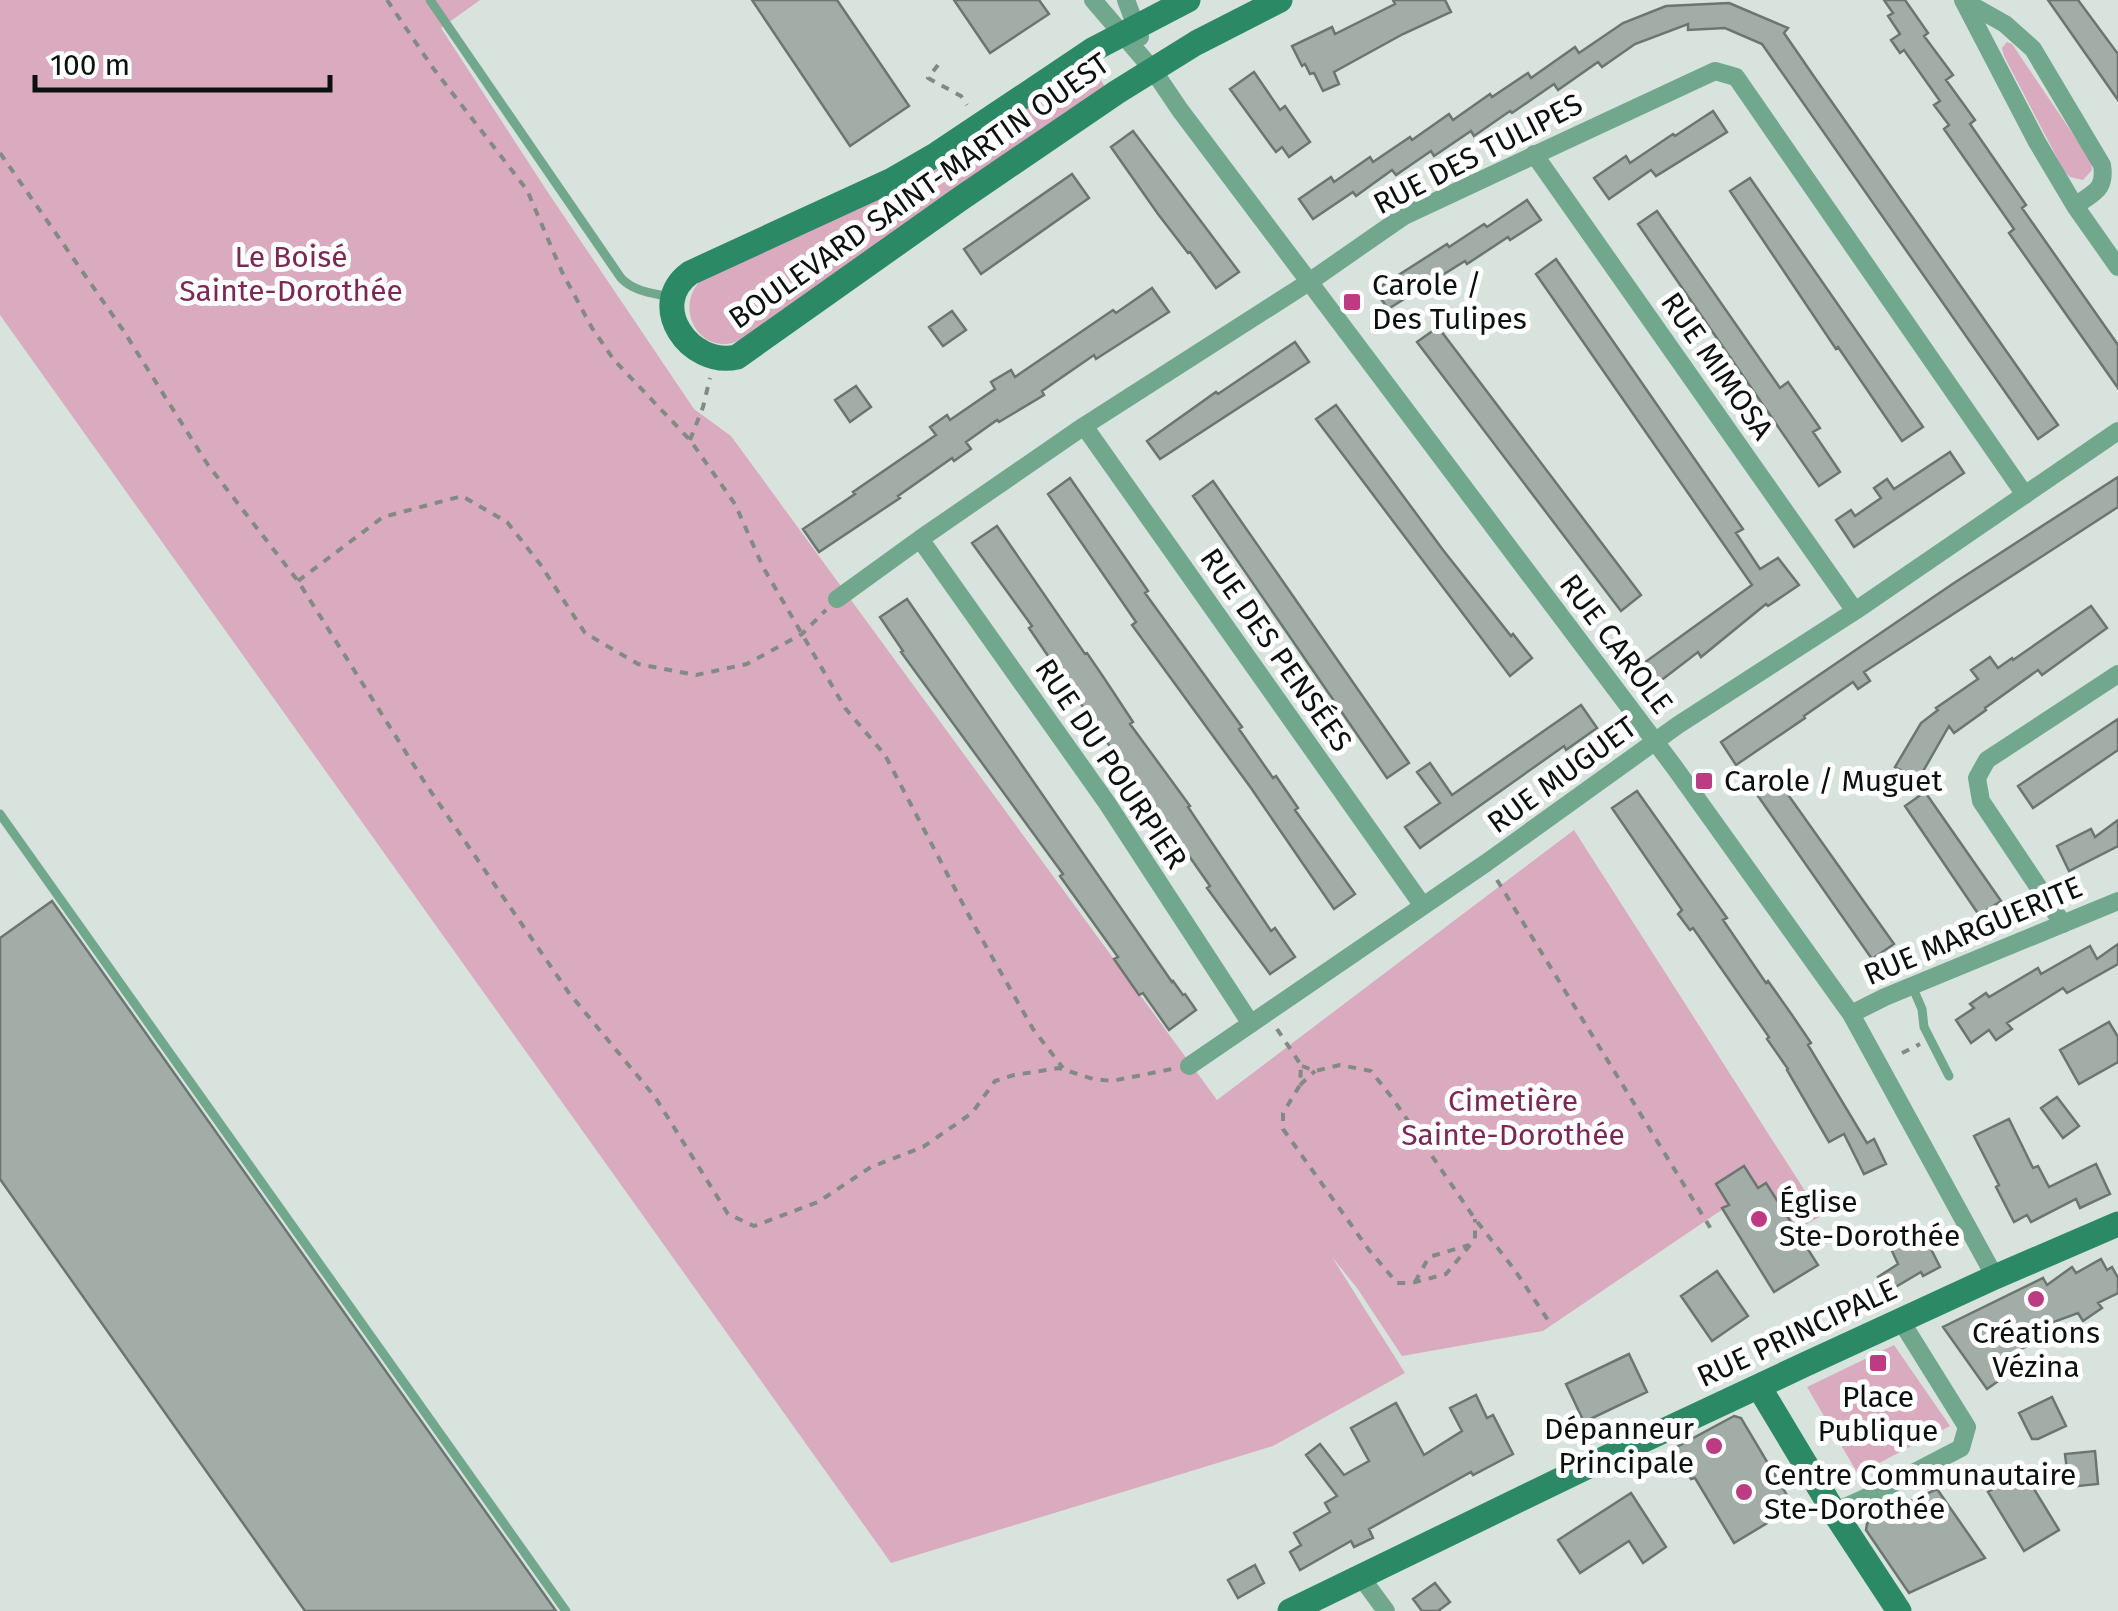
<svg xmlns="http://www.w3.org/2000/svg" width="2118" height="1611" viewBox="0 0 2118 1611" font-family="'Fira Sans',sans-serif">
<rect width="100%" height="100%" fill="#d8e3dd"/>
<path fill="#daabbf" d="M0,0h480l-39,28 106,163 147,218 37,27 486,664 357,-270 247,386 -25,14 -29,-47 -9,5 -14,-22 -28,18 13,21 -186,126 -141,25 -45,-68 -25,-31 73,116 -132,73 -382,117 -891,-1248z
M2007,42l5,2 79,117 1,9 -9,10 -13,-3 -6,-6 -60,-115 -2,-8z
M1090,64l16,24 -172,114 -192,137c-38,21 -70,-27 -42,-58z
M1894,1345l56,81 -92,48 -51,-87z"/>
<path fill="#a2ada7" stroke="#6c7671" stroke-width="2.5" d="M752,0h85l72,106 -59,40z
M954,0h85l10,14 -59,39z
M1393,0h52l6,12 -48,22 -69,38 5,12 -16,7 -9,-18 -4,1 -5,-10 -3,2 -10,-20 40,-19 3,7 60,-30z
M1884,0h21l23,33 -4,3 29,39 -7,5 29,40 -5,4 56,81 -4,3 96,137v43l-109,-155 5,-4 -70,-100 5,-4 -15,-20 6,-4 -36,-51 -4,3 -9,-13 9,-6 -12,-18 5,-3z
M2048,0h30l40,54v46z
M1729,3l59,25 -4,5 31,45 243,347 -20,14 -276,-395 -37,-16 -37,2v-6l-53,20 -33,23 -4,-5 -40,28 -4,-6 -42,29 -2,-2 -36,25 -3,-5 -37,25 -3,-5 -35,24 -4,-5 -36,26 -3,-4 -40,27 -14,-20 32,-22 3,5 36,-25 3,5 37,-25 2,3 37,-26 4,6 37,-26 2,3 36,-24 3,5 44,-31 4,6 44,-30 43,-17z
M1254,72l26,38 5,-4 25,36 -21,15 -7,-10 -6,5 -46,-63z
M1713,111l14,21 -71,44 -5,-6 -42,29 -15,-21 32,-22 4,7 43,-29 2,2z
M1133,131l106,141 -23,16 -26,-36 -2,1 -30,-39 -47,-67z
M1072,174l17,24 -108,76 -17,-25z
M1750,178l173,249 -21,14 -64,-94 -2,2 -106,-158z
M1527,200l14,20 -31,20 -2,-3 -41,27 -2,-3 -77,48 -13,-19 72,-46 2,3 35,-23 3,3z
M1657,211l123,177 8,-6 32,46 -7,4 27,40 -21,14 -181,-262z
M1556,259l187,270 -7,4 24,36 18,-11 21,27 -31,21 -2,-2 -65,53 -3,-5 -39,30 -15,-19 108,-78 -216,-311z
M1152,288l17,24 -73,47 -2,-4 -52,36 2,4 -45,27 -2,-2 -31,22 5,7 -17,12 -2,-3 -54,38 2,2 -81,54 -16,-23 52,-35 -2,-2 83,-57 -6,-8 17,-12 3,5 45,-31 -4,-7 20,-12 4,7 98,-67 3,3z
M952,311l14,19 -23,16 -14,-19z
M1438,327l203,268 -20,16 -204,-269z
M1295,342l14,20 -149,97 -13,-18 69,-49 2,2z
M856,386l15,21 -21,15 -15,-22z
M1336,405l107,145 68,86 2,-2 19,24 -22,18 -194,-257z
M1950,452l14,21 -110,74 -18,-27 15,-10 4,6 26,-18 -7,-10 13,-9 7,10z
M2118,477v30l-254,165 6,9 -12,8 -5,-7 -49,34 1,2 -69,47 -15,-23 233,-159z
M1070,478l78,113 -3,2 97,134 -3,2 34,49 3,-2 22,32 -3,2 60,84 -21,15 -83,-121 -119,-163 4,-3 -88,-128z
M1213,481l196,282 -22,15 -194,-282z
M997,526l88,128 2,-1 17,25 29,44 -3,2 60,82 -2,1 83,124 4,-3 20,29 -25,17 -63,-86 3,-2 -44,-63 -3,1 -134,-196 3,-2 -60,-83z
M907,599l265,383 1,-1 10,14 2,-1 11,16 -27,20 -26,-37 -4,2 -25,-36 4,-2 -58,-81 3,-2 -162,-222 2,-1 -23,-34z
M2091,606l16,22 -65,47 -4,-5 -53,38 1,2 -32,23 -5,-7 -31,54 -23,-13 26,-44 17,-13 -2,-2 42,-29 -7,-9 19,-13 8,11 14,-10 1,2z
M1581,705l16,23 -31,22 -2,-4 -144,102 -15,-21 35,-24 -23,-31 13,-9 22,32z
M2118,719v31l-85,58 -15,-22z
M1779,782l115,162 -22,15 -114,-163z
M1637,791l90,127 -4,2 43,63 2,-2 24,34 19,28 -3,2 59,98 7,-4 12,25 -22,10 -20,-40 -15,8 -42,-72 1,-1 -21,-30 2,-2 -76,-109 -3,2 -12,-16 4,-4 -70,-102z
M1925,792l76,109 -22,14 -74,-109z
M2118,820v26l-49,25 -12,-25 34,-17 4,8z
M52,901l504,710h-251l-305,-432v-241z
M2118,944v20l-51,29 -4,-5 -56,35 5,6 -16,11 -7,-10 -18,13 -15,-23 18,-12 -4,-4 16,-11 3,4 49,-29 3,6 49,-28 7,13z
M2109,1022l9,15v25l-39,22 -19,-34z
M2057,1097l22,29 -16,12 -22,-30z
M2009,1119l24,49 5,-2 11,21 47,-23 14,30 -30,14 -4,-9 -45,23 -4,-7 -13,7 -18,-35 3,-2 -25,-49z
M1744,1166l14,22 8,-5 52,82 -44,27 -52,-84 7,-3 -13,-21z
M1919,1225l21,42 -17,9 -2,-4 -34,20 -9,-15 20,-13 -11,-24z
M2101,1259l6,11 5,-3 6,11v15l-20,10 4,5 -19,13 -5,-8 -54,20 8,11 -27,12 9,14 -27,19 -44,-62 100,-49 4,7 25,-18 4,6z
M1717,1271l31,45 -36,25 -31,-45z
M1629,1354l18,38 -63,30 -18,-38z
M1476,1395l11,23 6,-3 20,39 -40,21 -2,-3 -102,57 4,9 -19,9 -3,-6 -51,29 -10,-18 11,-7 -7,-12 36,-21 -5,-9 12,-7 -31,-41 14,-11 24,31 25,-14 -18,-33 45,-25 28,52 38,-24 -12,-23z
M2052,1397l14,29 -28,13h-6l-13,-26z
M1734,1416l7,2 53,89 -60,36 -39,-65 -4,1 -18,-30z
M2095,1451l3,33 -29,3 -4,-33z
M2023,1471l36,59 -35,21 -36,-59z
M1937,1489l48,69 -76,35 -43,-63 1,-6 4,-5z
M1631,1493l35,54 -23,16 -14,-22 -49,32 -22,-33z
M1255,1565l9,18 -26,15 -10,-18z
M1435,1583l15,19 -12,9h-16l-9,-12z"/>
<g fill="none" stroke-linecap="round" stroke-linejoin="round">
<path stroke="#828a86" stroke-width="4" stroke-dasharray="8 8" stroke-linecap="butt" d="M387,0l46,68 94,122 35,82 30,56 22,32 76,80 45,64 28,63 82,141 40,47 90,172 58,102 30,39
M938,65l-10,13 33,18 6,9
M0,153l123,177 85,135 90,116 129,205 142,207 86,104 73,117 26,12 64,-24 53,-35 52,-20 49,-34 23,-32 19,-6 45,-7 34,11 19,2 60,-12
M690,440l13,-33 7,-29
M298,581l85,-64 79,-21 45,26 33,42 45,69 53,31 58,11 51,-11 55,-30 24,-24
M1497,880l214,349
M1277,1029l24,36 -1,20 -17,28v16l86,121 28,33h15l34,-9 29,-35v-20
M1902,1053l18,-9
M1302,1066l13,5 25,-6 31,6 22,28 82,120 39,50 36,54
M1300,1085l15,-14
M1415,1282l14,-25 40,-12"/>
<path stroke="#70a78d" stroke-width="9" d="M430,0l191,278c13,14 32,15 49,19
M0,814l566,797
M1912,986l10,23 2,18 25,49"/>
<path stroke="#70a78d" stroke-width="18" d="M1093,0l60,70 27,40 495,658 176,246 144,263
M1126,0l14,37
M1963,0l74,142 38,64 43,61
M1964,1l41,23 28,25 69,116c4,25 -8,27 -27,41
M1534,154l321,457
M1084,426l339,480
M920,539l187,264 144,221
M837,599l83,-60 164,-113 225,-144 95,-66 311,-145 21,6 289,418
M2063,924l-82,-123 -4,-23 10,-18 131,-86
M1851,1014l34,-17 233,-96
M1189,1066l297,-203 192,-138 177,-114 263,-180
M1834,1512l29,-13 98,-51 6,-21 -66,-106
M1361,1577l25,34"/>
<path stroke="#2b8a65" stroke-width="25" d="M1188,0l-94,49 -157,105 -45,26 -202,93c-44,32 0,95 47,84l223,-158 157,-107 79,-49 84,-43
M1759,1387l75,125 65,99
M1290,1611l307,-149 209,-98 189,-87 123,-53"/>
</g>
<g fill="#bd3b83" stroke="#fff" stroke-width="4">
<rect x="1342" y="292" width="20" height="20" rx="5"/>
<rect x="1694" y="771" width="20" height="20" rx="5"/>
<circle cx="1759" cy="1219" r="10"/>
<circle cx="2036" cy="1299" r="10"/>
<rect x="1868" y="1353" width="20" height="20" rx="5"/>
<circle cx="1714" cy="1446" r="10"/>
<circle cx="1744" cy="1492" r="10"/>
</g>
<g text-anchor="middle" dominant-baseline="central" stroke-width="10" stroke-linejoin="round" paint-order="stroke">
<g font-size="30" fill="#0c100e" stroke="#fff">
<text transform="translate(1478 154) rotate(-27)">RUE DES TULIPES</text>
<text transform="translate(919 191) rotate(-35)">BOULEVARD SAINT-MARTIN OUEST</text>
<text transform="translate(1717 366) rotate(55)">RUE MIMOSA</text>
<text transform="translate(1616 644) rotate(53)">RUE CAROLE</text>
<text transform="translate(1276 650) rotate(55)">RUE DES PENSÉES</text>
<text transform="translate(1111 764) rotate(56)">RUE DU POURPIER</text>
<text transform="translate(1562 775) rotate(-36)">RUE MUGUET</text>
<text transform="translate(1973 931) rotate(-23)">RUE MARGUERITE</text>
<text transform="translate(1797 1333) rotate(-25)">RUE PRINCIPALE</text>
</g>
<g font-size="30" fill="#7b2855" stroke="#fff">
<text x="291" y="257">Le Boisé<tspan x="291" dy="34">Sainte-Dorothée</tspan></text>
<text x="1513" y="1101">Cimetière<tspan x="1513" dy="34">Sainte-Dorothée</tspan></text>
</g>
<g font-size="30" fill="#0c100e" stroke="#fff" text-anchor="start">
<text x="1372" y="285">Carole /<tspan x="1372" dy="34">Des Tulipes</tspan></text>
<text x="1724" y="781">Carole / Muguet</text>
<text x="1779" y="1202">Église<tspan x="1779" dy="34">Ste-Dorothée</tspan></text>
<text x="2036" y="1333" text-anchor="middle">Créations<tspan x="2036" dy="34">Vézina</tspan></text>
<text x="1878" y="1397" text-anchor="middle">Place<tspan x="1878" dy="34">Publique</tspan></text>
<text x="1694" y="1429" text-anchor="end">Dépanneur<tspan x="1694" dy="34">Principale</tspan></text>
<text x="1764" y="1475">Centre Communautaire<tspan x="1764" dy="34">Ste-Dorothée</tspan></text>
</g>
</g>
<path d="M35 75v15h295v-15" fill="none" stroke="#0c100e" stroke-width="5"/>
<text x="50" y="75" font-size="30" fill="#0c100e" stroke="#ffffff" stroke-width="8" paint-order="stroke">100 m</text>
</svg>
